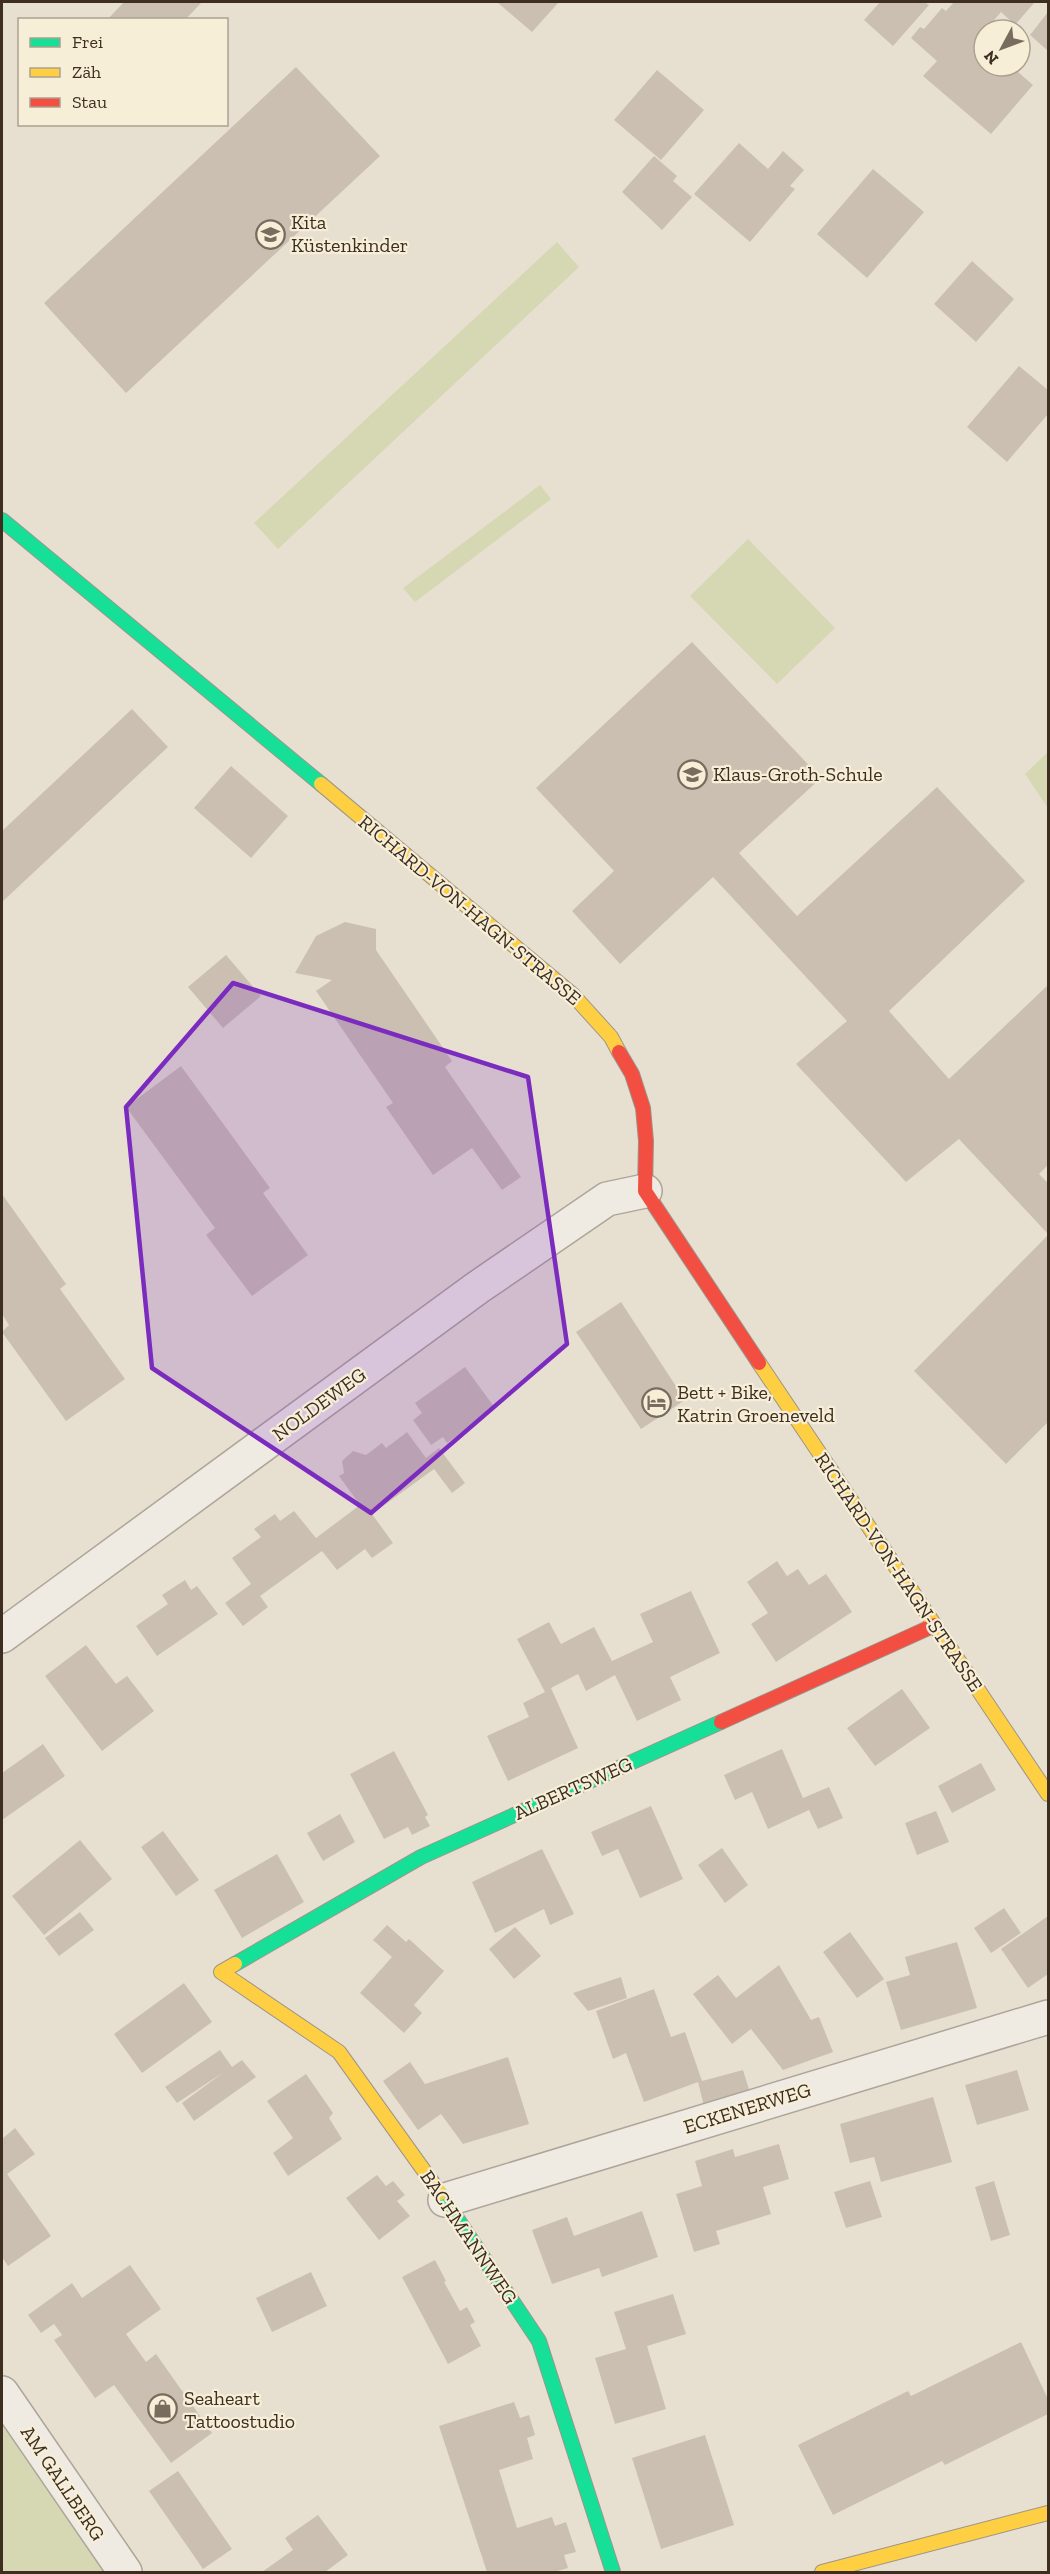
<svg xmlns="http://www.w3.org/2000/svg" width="1050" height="2574" viewBox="0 0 1050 2574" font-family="'Zilla Slab',serif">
<rect width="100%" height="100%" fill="#e7e0d1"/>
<path fill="#d6d7b3" d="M557,242l22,25 -301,282 -24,-26z
M540,485l11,14 -136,103 -12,-14z
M748,539l87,89 -58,56 -87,-88z
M1048,752v56l-23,-34z
M2,2416l107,156h-107z"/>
<path fill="#cbbfb2" d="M124,2h78l-17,18h-78z
M497,2h62l-27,30z
M880,2h44l5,3 -36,41 -29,-26z
M954,2h81l-20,23 -14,-13 -23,27 6,5v22h27l22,19 -42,49 -68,-58 14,-15 -26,-23 9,-11 4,2 18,-21 4,3z
M1048,12v39l-18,-16z
M296,67l84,89 -254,237 -82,-90z
M657,70l47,40 -43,50 -47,-40z
M739,143l29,26 15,-18 21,19 -14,16 5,3 -45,53 -56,-48z
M654,156l23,20 -4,5 19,16 -30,33 -40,-38z
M873,169l51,43 -57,66 -50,-44z
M972,261l42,38 -38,43 -42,-38z
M1019,366l29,24v24l-41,48 -40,-35z
M692,642l129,136 -82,75 58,63 140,-129 88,94 -136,130 60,68 99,-94v180l-9,9 9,9v51l-89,-95 -53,43 -110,-118 51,-43 -134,-144 -93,87 -48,-53 42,-40 -78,-83z
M132,709l36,38 -166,155v-71z
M231,766l57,50 -37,42 -57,-50z
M345,922l31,7v21l76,111 -7,6 76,110 -19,13 -30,-42 -39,27 -47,-68 7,-4 -77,-112 16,-11 -37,-7 21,-37z
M226,955l35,41 -38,32 -35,-41z
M181,1066l89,122 -7,5 45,62 -56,41 -46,-61 9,-7 -89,-121z
M2,1194l64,90 -6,5 65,90 -59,42 -64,-89 7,-7 -7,-11z
M1048,1235v187l-42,42 -92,-93z
M621,1302l64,98 -44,29 -65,-97z
M465,1367l30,41 -48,35 -4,-6 -12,8 -18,-25 9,-7 -7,-10z
M407,1432l19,26 13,-10 26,35 -13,10 -18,-24 -62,45 21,29 -21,15 -7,-9 -28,21 -15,-19 -62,45 8,11 -25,19 -18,-23 26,-19 -19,-26 29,-21 -7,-8 21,-15 5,7 14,-10 22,27 44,-33 -21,-29 5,-3 -2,-12 11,-10 13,4 16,-12 4,5z
M777,1561l10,15 11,-7 11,16 17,-11 26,38 -76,50 -25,-38 17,-11 -21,-31z
M185,1580l6,10 6,-4 21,28 -61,42 -21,-30 32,-22 -6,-9z
M691,1591l29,62 -50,24 11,23 -44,21 -22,-46 -29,16 -8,-17 -27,14 27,60 -70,33 -21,-45 42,-19 -6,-14 22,-11 -28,-53 32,-17 12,22 33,-17 18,34 41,-19 -13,-28z
M86,1645l30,39 11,-8 27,35 -52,40 -57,-75z
M902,1689l28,39 -55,38 -28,-38z
M43,1744l22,32 -63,44v-47z
M782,1749l21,49 26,-11 14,31 -25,11 -9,-19 -41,19 -16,-37 -17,8 -11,-25z
M394,1751l34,64 -3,2 5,9 -18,9 -4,-8 -24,12 -34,-65z
M981,1763l15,27 -44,23 -14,-27z
M651,1806l32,73 -43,19 -22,-49 -16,7 -11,-24z
M936,1811l13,31 -32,13 -12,-32z
M340,1814l15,28 -32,19 -16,-28z
M163,1831l36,49 -23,16 -35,-49z
M80,1840l32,39 -68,56 -32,-39z
M722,1848l26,37 -23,18 -27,-38z
M542,1849l32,65 -24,11 -6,-16 -49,24 -23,-51z
M277,1854l27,48 -62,36 -28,-48z
M1004,1908l17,25 -30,20 -17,-25z
M80,1912l14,18 -35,26 -14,-18z
M1048,1916v58l-20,14 -27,-39z
M387,1925l19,17 3,-3 35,32 -30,34 8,8 -18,20 -44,-40 32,-36 -19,-17z
M515,1927l26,29 -27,23 -25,-30z
M850,1932l34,47 -27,19 -34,-46z
M957,1942l20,66 -76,22 -15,-48 24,-7 -5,-18z
M779,1965l32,55 8,-3 14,35 -50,18 -32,-41 -19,15 -39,-50 25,-19 18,23z
M621,1977l6,21 -39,13 -15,-18z
M184,1983l28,39 -70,51 -28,-39z
M654,1989l17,48 14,-5 17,49 41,-11 7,23 -46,13 -6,-24 -54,20 -18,-49 -13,6 -17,-48z
M220,2050l12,17 10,-7 14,17 -62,44 -12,-18 42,-31 -47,31 -12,-16z
M508,2057l21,67 -66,20 -22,-30 -23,16 -35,-49 27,-19 15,22z
M1017,2070l12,40 -52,15 -12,-40z
M306,2074l27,39 -4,5 13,21 -54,37 -15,-23 20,-15 -26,-37z
M933,2097l19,65 -71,20 -7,-25 -24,6 -10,-39z
M15,2128l20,26 -28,20 44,62 -43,30 -6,-9v-118z
M779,2144l10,35 -26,8 8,27 -55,17 4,13 -26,8 -18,-58 26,-8 -7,-25 38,-12 2,8z
M377,2175l9,11 7,-5 12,14 -8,6 13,15 -31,24 -33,-42z
M870,2181l12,36 -36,11 -12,-36z
M994,2181l16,54 -19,6 -16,-54z
M642,2211l16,46 -56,20 -3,-9 -47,16 -20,-54 35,-13 7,19z
M435,2260l11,21 -2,1 16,29 7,-4 8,15 -5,3 11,21 -33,18 -46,-87z
M130,2265l31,44 -35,25 20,28 10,-8 56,79 -41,30 -57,-78 -19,13 -41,-58 8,-5 -8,-11 -13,9 -13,-18 44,-32 10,15z
M311,2272l16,34 -55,26 -16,-34z
M673,2294l13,40 -39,12 19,63 -51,15 -20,-66 31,-9 -12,-37z
M1021,2342l27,57v15l-103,51 -3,-4 -109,54 -35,-70 110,-54 3,5z
M514,2402l6,16 9,-3 6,20 -8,3 6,21 -34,11 18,58 35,-11 3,9 11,-4 10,30 -12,3 4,13 -14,4h-67l-48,-146z
M705,2435l29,90 -73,24 -29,-91z
M178,2471l54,78 -29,20 -54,-78z
M318,2515l30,40 -23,17h-63l31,-22 -8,-12z"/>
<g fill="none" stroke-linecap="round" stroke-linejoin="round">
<defs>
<path id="street" d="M2,1636l475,-348 130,-89 38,-8
M445,2200l603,-183
M2,2393l123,179"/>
<path id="fast" d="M2,520l319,264
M235,1964l186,-107 300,-135
M440,2193l99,148 74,231"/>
<path id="slow" d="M321,784l252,211 38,42 8,15
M759,1363l289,431
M235,1964l-14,8 118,80 101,141
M822,2572l226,-59"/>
<path id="jam" d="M619,1052l13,22 11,34 3,33 -1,50 114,172
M721,1722l214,-97"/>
</defs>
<use href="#street" stroke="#ada599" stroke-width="36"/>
<use href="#fast" stroke="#9c958a" stroke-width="16"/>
<use href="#slow" stroke="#9c958a" stroke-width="16"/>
<use href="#jam" stroke="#9c958a" stroke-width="16"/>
<use href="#street" stroke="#efebe3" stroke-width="33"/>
<use href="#fast" stroke="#16e098" stroke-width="14"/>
<use href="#slow" stroke="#ffcf43" stroke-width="14"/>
<use href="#jam" stroke="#f24e42" stroke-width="14"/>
</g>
<path fill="#7b2cbf" fill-opacity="0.2" stroke="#7b2cbf" stroke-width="4.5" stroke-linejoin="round" d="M233,983l295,94 39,267 -196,169 -219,-145 -26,-261z"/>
<defs>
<symbol id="school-ring" viewBox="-11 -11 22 22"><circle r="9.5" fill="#f7eed8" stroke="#786c5e" stroke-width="1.5"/><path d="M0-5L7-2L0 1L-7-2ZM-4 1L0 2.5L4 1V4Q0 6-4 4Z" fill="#786c5e"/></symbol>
<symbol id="hotel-ring" viewBox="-11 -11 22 22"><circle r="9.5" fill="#f7eed8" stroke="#786c5e" stroke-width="1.5"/><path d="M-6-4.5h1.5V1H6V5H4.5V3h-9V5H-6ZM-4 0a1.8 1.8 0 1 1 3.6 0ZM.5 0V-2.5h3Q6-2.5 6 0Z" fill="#786c5e"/></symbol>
<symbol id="shop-ring" viewBox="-11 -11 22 22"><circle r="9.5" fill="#f7eed8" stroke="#786c5e" stroke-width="1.5"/><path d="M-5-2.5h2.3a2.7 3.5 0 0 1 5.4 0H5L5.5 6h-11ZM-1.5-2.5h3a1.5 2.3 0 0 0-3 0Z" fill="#786c5e"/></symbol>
</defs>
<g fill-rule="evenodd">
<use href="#school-ring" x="254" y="218" width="33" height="33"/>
<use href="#school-ring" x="676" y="758" width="33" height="33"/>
<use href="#hotel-ring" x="640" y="1386" width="33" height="33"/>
<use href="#shop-ring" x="146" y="2392" width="33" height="33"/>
</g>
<g text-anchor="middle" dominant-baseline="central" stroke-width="4.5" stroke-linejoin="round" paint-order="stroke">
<g font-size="20" fill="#3d2e20" stroke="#f7eed8" text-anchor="start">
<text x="291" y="222">Kita<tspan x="291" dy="23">Küstenkinder</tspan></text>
<text x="713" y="774">Klaus-Groth-Schule</text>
<text x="677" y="1392">Bett + Bike,<tspan x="677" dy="23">Katrin Groeneveld</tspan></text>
<text x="184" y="2398">Seaheart<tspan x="184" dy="23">Tattoostudio</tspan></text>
</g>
<g font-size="20" fill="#3d2e20" stroke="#f7eed8">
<text transform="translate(470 910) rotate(40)">RICHARD-VON-HAGN-STRASSE</text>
<text transform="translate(319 1404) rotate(-36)">NOLDEWEG</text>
<text transform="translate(899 1572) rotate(56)">RICHARD-VON-HAGN-STRASSE</text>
<text transform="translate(573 1788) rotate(-24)">ALBERTSWEG</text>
<text transform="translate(747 2108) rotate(-17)">ECKENERWEG</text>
<text transform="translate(469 2237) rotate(56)">BACHMANNWEG</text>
<text transform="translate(63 2483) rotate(56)">AM GALLBERG</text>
</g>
</g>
<rect width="1050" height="2574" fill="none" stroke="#3d2e20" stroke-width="6"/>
<rect x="18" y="18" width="210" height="108" fill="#f7eed8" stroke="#ada18e" stroke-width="1.5"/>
<rect x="30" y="38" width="30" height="9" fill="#16e098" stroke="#ada18e" stroke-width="1.5"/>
<text x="72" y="48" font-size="18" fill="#3d2e20">Frei</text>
<rect x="30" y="68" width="30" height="9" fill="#ffcf43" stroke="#ada18e" stroke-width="1.5"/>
<text x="72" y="78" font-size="18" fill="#3d2e20">Zäh</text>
<rect x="30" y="98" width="30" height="9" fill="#f24e42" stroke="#ada18e" stroke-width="1.5"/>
<text x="72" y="108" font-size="18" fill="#3d2e20">Stau</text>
<g transform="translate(1002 48) rotate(229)"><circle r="28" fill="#f7eed8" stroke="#ada18e" stroke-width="1.5"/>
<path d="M0-4.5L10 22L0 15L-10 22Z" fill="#786c5e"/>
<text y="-9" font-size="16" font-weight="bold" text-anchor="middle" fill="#3d2e20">N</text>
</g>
</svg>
